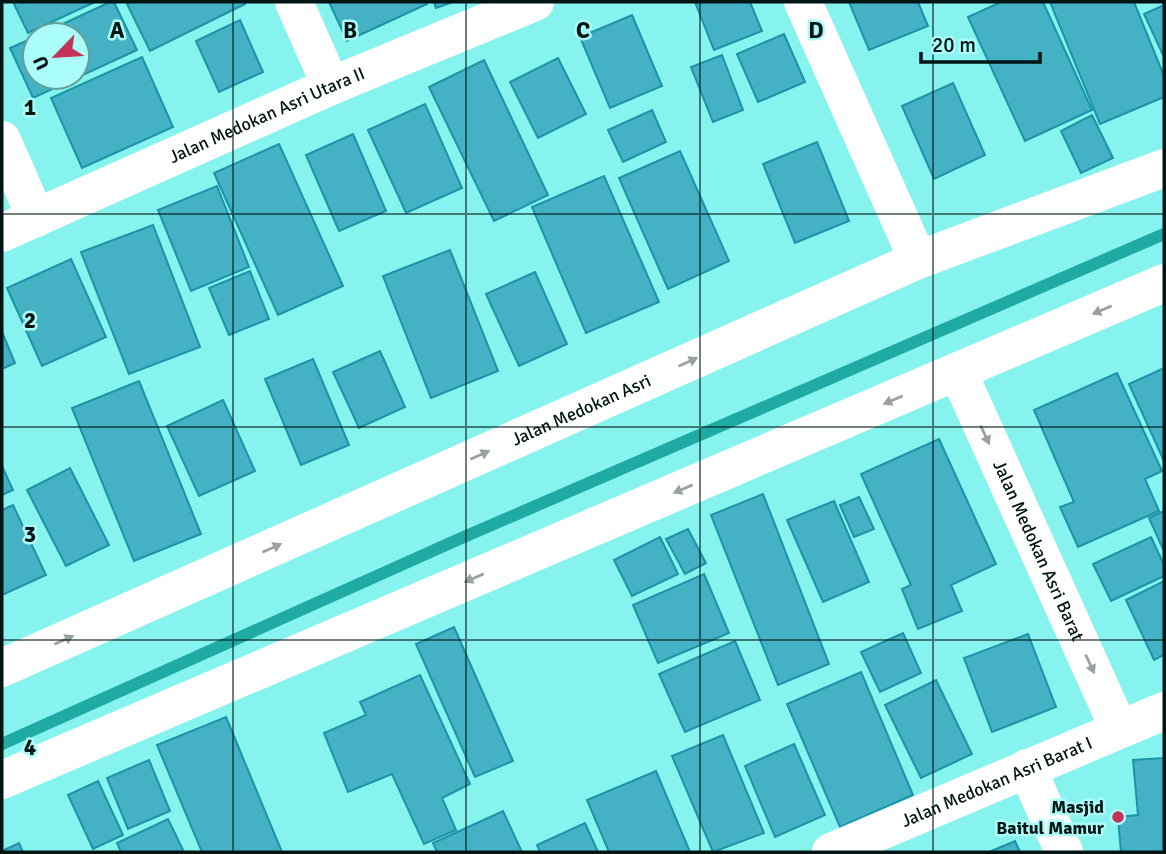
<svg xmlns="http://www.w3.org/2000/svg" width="1166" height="854" viewBox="0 0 1166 854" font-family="Signika,sans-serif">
<rect width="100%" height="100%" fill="#87f3ee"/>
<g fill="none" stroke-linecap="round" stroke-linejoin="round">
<path stroke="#1faaa5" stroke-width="12" d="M2,744l455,-204 707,-306"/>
</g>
<path fill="#44b1c4" stroke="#1a94a6" stroke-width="2" d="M13,2h82l-67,31z
M110,2h4l23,48 -104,48 -23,-50 25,-11v40h42v-42h-38z
M131,2h113l1,2 -95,47 -23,-47z
M329,2h97l1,2 -80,37z
M434,2h15l1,1 -14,5z
M695,2h55l12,29 -48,19z
M849,2h69l10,24 -59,24z
M1001,2h42l49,108 -67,31 -57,-124z
M1050,2h84l30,74v21l-64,27z
M1164,5v52l-20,-43z
M632,15l30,71 -52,22 -30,-71z
M240,20l23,52 -44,20 -23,-51z
M784,34l21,48 -47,20 -21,-48z
M722,55l21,55 -30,12 -22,-55z
M142,57l31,70 -91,41 -31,-70z
M558,58l28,56 -48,24 -28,-56z
M484,60l64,135 -54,26 -65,-134z
M953,83l32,72 -51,24 -32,-73z
M425,104l37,84 -56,25 -38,-83z
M652,110l14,32 -43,20 -15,-32z
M1092,115l21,43 -32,15 -20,-42z
M353,134l33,77 -47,20 -33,-76z
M817,142l32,79 -54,22 -32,-79z
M279,144l64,142 -65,29 -64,-142z
M680,151l49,110 -61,28 -49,-111z
M604,176l55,126 -73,31 -54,-126z
M217,186l32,81 -58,24 -33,-81z
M153,225l47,122 -71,27 -48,-122z
M450,250l48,121 -67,27 -48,-122z
M71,259l35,78 -64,29 -35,-78z
M250,271l19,48 -40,16 -20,-47z
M535,272l32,72 -48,22 -33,-72z
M2,332l13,31 -13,6z
M380,351l25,56 -46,21 -26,-56z
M313,359l36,86 -48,20 -36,-86z
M1164,368v93l-35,-77z
M1117,373l45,98 -17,8 14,32 -81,36 -18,-40 14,-5 -40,-92z
M139,381l62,153 -67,27 -62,-153z
M223,400l32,71 -56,25 -32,-70z
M939,439l57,125 -45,21 11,26 -44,18 -16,-40 9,-4 -50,-111z
M2,466l11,24 -11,5z
M70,468l39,77 -43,21 -39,-76z
M763,494l66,170 -51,21 -67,-170z
M859,497l15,32 -20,8 -14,-32z
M834,501l35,81 -46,20 -36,-82z
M13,505l33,70 -44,20v-85z
M1164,511v37l-1,1 -14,-31z
M688,529l18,34 -21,11 -19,-35z
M660,537l18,37 -46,22 -18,-36z
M1151,537l13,28v11l-53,25 -18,-37z
M704,574l25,59 -71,30 -25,-58z
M1164,581v74l-10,5 -28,-60z
M454,627l59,134 -38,16 -59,-133z
M903,633l18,40 -41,19 -19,-40z
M1028,634l28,73 -64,25 -28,-74z
M735,641l25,59 -75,32 -26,-58z
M861,672l52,123 -73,32 -53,-123z
M420,675l50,109 -28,14 14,32 -32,14 -32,-70 -44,18 -24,-59 42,-18 -6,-13z
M936,680l36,74 -51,24 -36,-73z
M226,717l56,135h-80l-45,-107z
M723,735l41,98 -51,19 -41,-96z
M794,744l31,71 -50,22 -30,-71z
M1164,758v94h-43l-3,-35 20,-2 -5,-55z
M149,760l21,51 -42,18 -21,-51z
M656,771l34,81h-81l-22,-52z
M98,781l25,54 -30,14 -25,-54z
M503,811l19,41h-85l-4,-9z
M168,819l16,33h-63l-4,-9z
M585,823l13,29h-58l-3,-7z
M1015,841l5,11h-31z
M19,843l4,9h-21v-1z"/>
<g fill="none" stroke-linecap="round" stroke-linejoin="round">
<g stroke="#fff" stroke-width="38">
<path d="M294,2l37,84"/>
<path d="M803,2l115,258"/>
<path d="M2,140l34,78"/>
<path id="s1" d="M2,233l329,-147 204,-84"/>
<path id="s2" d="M958,372l161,357"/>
<path d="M1027,768l37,84"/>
<path id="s3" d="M831,852l333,-141"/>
</g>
<g stroke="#fff" stroke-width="38">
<path id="s4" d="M2,668l916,-408 246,-92"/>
<path d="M2,780l1162,-497"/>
</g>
</g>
<defs><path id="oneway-solid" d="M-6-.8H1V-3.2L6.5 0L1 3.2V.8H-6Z" transform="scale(1.75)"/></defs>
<g fill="#99a1a1">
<use href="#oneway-solid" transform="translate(1102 310) rotate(157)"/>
<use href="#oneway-solid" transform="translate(688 362) rotate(-24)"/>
<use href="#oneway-solid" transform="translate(893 400) rotate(157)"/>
<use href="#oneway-solid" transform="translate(985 435) rotate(65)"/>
<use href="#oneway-solid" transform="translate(480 455) rotate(-24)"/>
<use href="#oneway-solid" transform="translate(683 489) rotate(157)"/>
<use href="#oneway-solid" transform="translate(272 548) rotate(-24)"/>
<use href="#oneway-solid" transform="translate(474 578) rotate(157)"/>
<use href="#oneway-solid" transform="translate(64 640) rotate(-24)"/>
<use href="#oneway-solid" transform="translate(1090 664) rotate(65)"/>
</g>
<path fill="none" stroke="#001514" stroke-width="2" stroke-opacity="0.55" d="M233,2v850M466,2v850M700,2v850M933,2v850M2,214h1162M2,427h1162M2,640h1162"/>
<circle fill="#c23357" stroke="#aafdf8" stroke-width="2.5" cx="1118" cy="817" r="7"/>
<g text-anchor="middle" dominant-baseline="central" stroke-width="5" stroke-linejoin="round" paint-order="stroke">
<g font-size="18" fill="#001514" stroke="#aafdf8">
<text stroke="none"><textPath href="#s1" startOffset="290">Jalan Medokan Asri Utara II</textPath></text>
<text stroke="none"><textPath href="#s4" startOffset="634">Jalan Medokan Asri</textPath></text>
<text stroke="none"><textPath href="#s2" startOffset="196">Jalan Medokan Asri Barat</textPath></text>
<text stroke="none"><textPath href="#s3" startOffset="180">Jalan Medokan Asri Barat I</textPath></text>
</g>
<g font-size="18" font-weight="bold" fill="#001514" stroke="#aafdf8" text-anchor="end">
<text x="1104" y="807">Masjid<tspan x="1104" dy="21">Baitul Mamur</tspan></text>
</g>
</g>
<g font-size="23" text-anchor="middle" font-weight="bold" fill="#001514" stroke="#aafdf8" stroke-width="5" stroke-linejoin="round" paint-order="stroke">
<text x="117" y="38">A</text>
<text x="350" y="38">B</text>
<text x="583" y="38">C</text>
<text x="816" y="38">D</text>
<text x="30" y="115">1</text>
<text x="30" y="328">2</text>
<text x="30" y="542">3</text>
<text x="30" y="755">4</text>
</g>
<rect width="1166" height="854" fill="none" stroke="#001514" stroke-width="7"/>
<g transform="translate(56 56) rotate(245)"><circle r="33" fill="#aafdf8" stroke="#66a09d" stroke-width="2"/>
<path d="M0-5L12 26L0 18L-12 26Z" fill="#c23357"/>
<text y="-10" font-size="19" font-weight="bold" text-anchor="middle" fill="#001514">U</text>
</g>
<path d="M921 52v10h119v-10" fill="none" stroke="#001514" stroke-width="3.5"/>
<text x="932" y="52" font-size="21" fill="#001514" stroke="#aafdf8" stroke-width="5" paint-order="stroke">20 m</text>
</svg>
